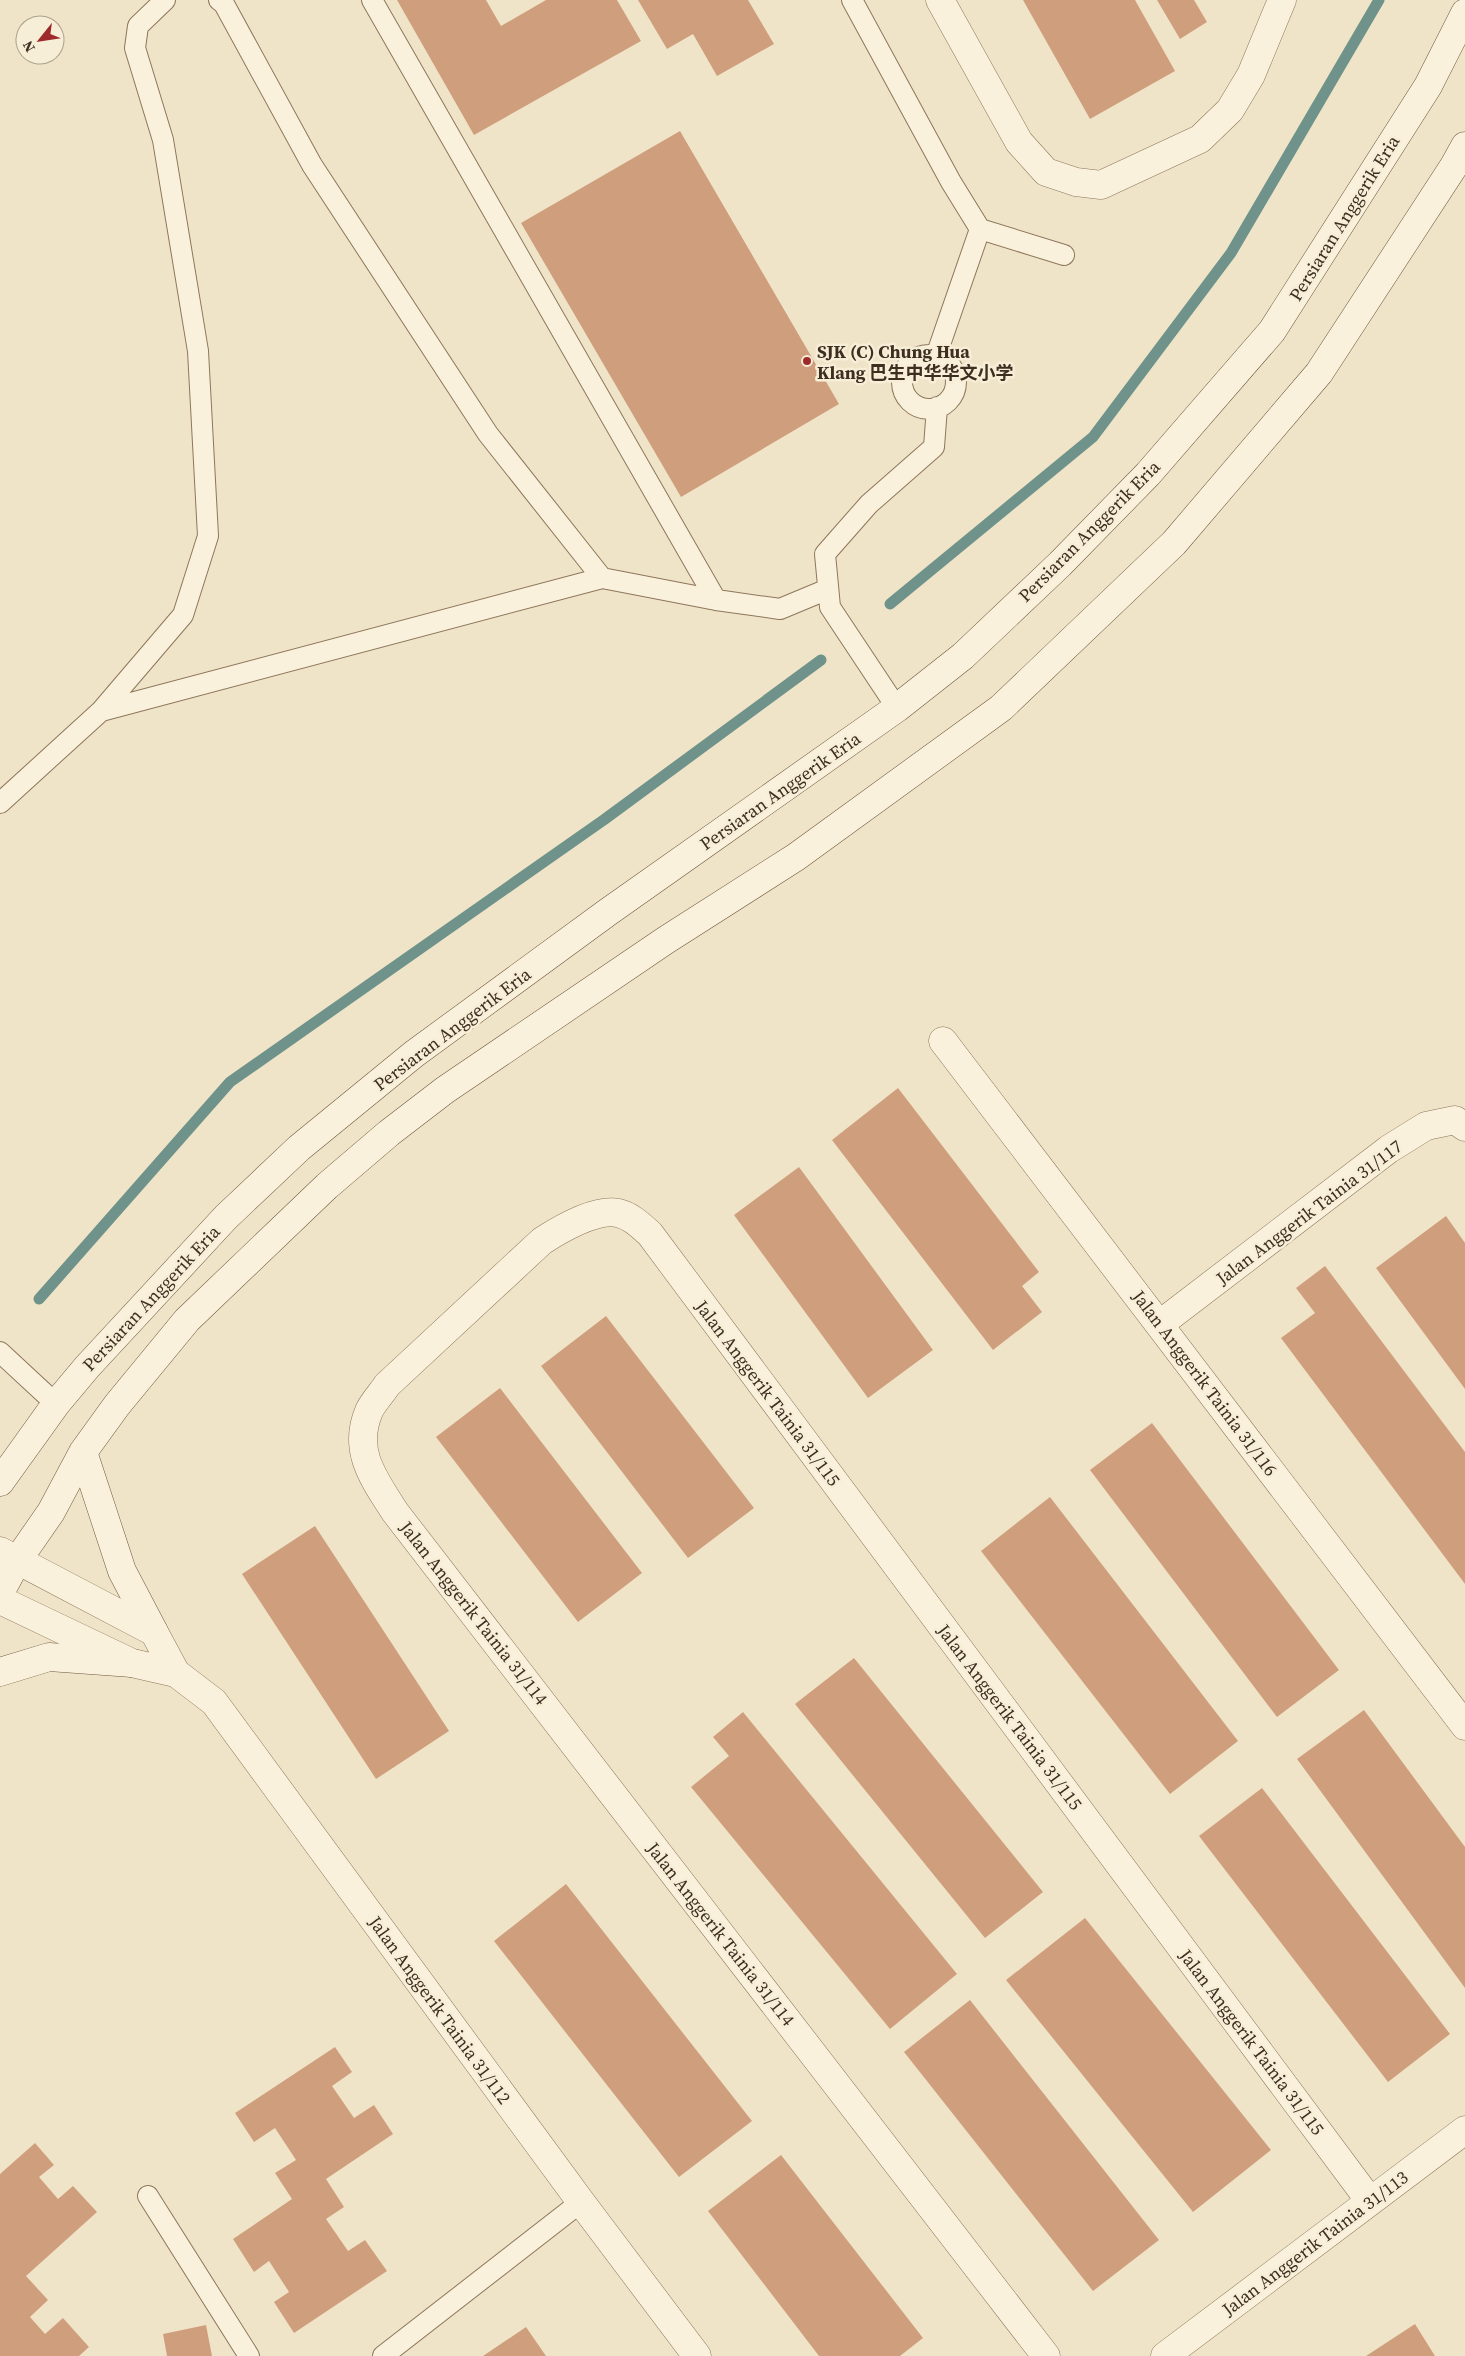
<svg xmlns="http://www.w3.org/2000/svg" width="1465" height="2356" viewBox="0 0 1465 2356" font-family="'Source Serif 4','Noto Sans SC',serif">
<rect width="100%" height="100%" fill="#f0e4c8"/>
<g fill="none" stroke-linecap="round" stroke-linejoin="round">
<path stroke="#6f938a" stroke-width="11" d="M890,604l203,-167 138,-184 148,-253
M39,1299l191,-217 375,-263 216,-159"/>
</g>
<path fill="#cf9f7d" d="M397,0h89l15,26 45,-26h71l24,41 -167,94z
M638,0h110l26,44 -57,32 -24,-42 -26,15z
M1023,0h112l40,71 -85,48z
M1157,0h37l13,22 -27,17z
M680,131l159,273 -158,93 -160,-274z
M898,1088l141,184 -17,14 20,26 -49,38 -161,-210z
M799,1167l134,183 -65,48 -134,-183z
M1446,1216l19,27v146l-89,-121z
M1325,1266l140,186v132l-184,-246 34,-25 -19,-25z
M606,1316l148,192 -66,50 -147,-192z
M500,1388l142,185 -64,49 -142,-185z
M1152,1423l187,247 -62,47 -187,-247z
M1050,1497l188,244 -68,53 -189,-243z
M315,1526l134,205 -73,48 -134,-205z
M854,1658l189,234 -58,46 -190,-234z
M1364,1710l101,137v141l-168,-229z
M743,1712l214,262 -67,55 -199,-242 38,-31 -16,-19z
M1262,1788l188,246 -62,48 -189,-246z
M566,1884l186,237 -73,56 -185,-236z
M1085,1918l186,232 -78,62 -187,-232z
M970,2000l189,240 -66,51 -189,-239z
M335,2047l17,25 -20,14 22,32 20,-13 19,29 -67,45 18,28 -18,12 22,32 17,-11 22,31 -93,62 -20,-31 15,-10 -20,-31 -15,11 -21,-33 59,-40 -17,-26 21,-13 -21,-32 -21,14 -19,-29z
M35,2143l19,22 -15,12 19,22 15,-13 24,26 -71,64 22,24 -18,17 15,17 18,-16 26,29 -10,9h-79v-182z
M781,2155l142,183 -23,18h-81l-111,-145z
M1415,2324l20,32h-69z
M206,2325l6,31h-45l-4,-22z
M526,2327l20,29h-63z"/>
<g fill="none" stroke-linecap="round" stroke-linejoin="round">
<defs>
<path id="service" d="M219,0l5,4 88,161 176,269 114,144
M372,0l344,600 64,9 48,-20
M852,0l99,182 29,47 84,26
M902 382a27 27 0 1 1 54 0a27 27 0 1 1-54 0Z
M936,356l44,-127
M897,708l-67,-101 -5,-53 44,-50 65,-57 3,-40
M101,711l501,-133 114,22
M0,803l101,-92 82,-96 25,-79 -10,-185 -35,-211 -28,-92 3,-22 27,-26
M0,1352l56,52
M148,2196l101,160
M383,2356l198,-154"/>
<path id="minor" d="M940,0l79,142 27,30 30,10 25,3 99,-46 30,-29 21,-35 31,-75
M943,1041l522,685
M1160,1324l229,-175 37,-23 29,-6 10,7
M0,1551l154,81 22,41
M0,1600l132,63 44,10 38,29 367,500 116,154
M1046,2356l-651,-844c-21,-33 -43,-61 -26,-101 4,-9 13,-18 18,-26l155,-144c17,-11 54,-33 76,-28 13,3 22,12 32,21l720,967
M1165,2356l300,-226"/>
<path id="secondary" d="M83,1452l39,119 32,61
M0,1482l56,-78 31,-37 139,-150 73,-69 115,-94 194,-142 289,-204 66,-52 97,-92 88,-90 124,-143 156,-245 37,-73
M0,1593l17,-32 34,-49 32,-60 34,-47 70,-85 140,-134 62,-53 56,-43 221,-150 130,-83 205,-149 173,-165 145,-170 135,-207 11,-20
M0,1672l49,-15 83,6"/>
</defs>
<use href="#service" stroke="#8d765c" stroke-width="22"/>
<use href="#minor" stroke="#8d765c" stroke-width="29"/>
<use href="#secondary" stroke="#6f573f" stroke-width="29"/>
<use href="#service" stroke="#faf1dc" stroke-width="20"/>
<use href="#minor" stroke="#faf1dc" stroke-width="28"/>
<use href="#secondary" stroke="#faf1dc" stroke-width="28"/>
</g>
<circle fill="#9e2a2b" stroke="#f7eed8" stroke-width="2" cx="807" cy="361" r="5"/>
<g text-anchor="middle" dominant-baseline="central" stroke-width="5" stroke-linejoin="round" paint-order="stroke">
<g font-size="18" fill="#3d2e20" stroke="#f7eed8">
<text transform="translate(1344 218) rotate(-58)">Persiaran Anggerik Eria</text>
<text transform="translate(1089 531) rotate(-45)">Persiaran Anggerik Eria</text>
<text transform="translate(780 791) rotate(-35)">Persiaran Anggerik Eria</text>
<text transform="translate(452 1029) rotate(-37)">Persiaran Anggerik Eria</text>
<text transform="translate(1309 1212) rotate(-37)">Jalan Anggerik Tainia 31/117</text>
<text transform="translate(151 1298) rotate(-47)">Persiaran Anggerik Eria</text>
<text transform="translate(1205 1383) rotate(53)">Jalan Anggerik Tainia 31/116</text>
<text transform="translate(768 1393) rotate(53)">Jalan Anggerik Tainia 31/115</text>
<text transform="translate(474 1613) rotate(52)">Jalan Anggerik Tainia 31/114</text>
<text transform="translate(1010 1717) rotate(53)">Jalan Anggerik Tainia 31/115</text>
<text transform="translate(721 1934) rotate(52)">Jalan Anggerik Tainia 31/114</text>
<text transform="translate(440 2010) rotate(54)">Jalan Anggerik Tainia 31/112</text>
<text transform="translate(1252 2042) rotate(53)">Jalan Anggerik Tainia 31/115</text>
<text transform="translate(1315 2243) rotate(-37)">Jalan Anggerik Tainia 31/113</text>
</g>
<g font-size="18" font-weight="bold" fill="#3d2e20" stroke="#f7eed8" text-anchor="start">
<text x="817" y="351">SJK (C) Chung Hua<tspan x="817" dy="21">Klang 巴生中华华文小学</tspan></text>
</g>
</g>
<g transform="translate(40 40) rotate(240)"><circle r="24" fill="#f7eed8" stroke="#ada18e"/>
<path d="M0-4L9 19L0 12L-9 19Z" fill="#9e2a2b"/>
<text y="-8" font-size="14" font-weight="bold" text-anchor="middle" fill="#3d2e20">N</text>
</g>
</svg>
